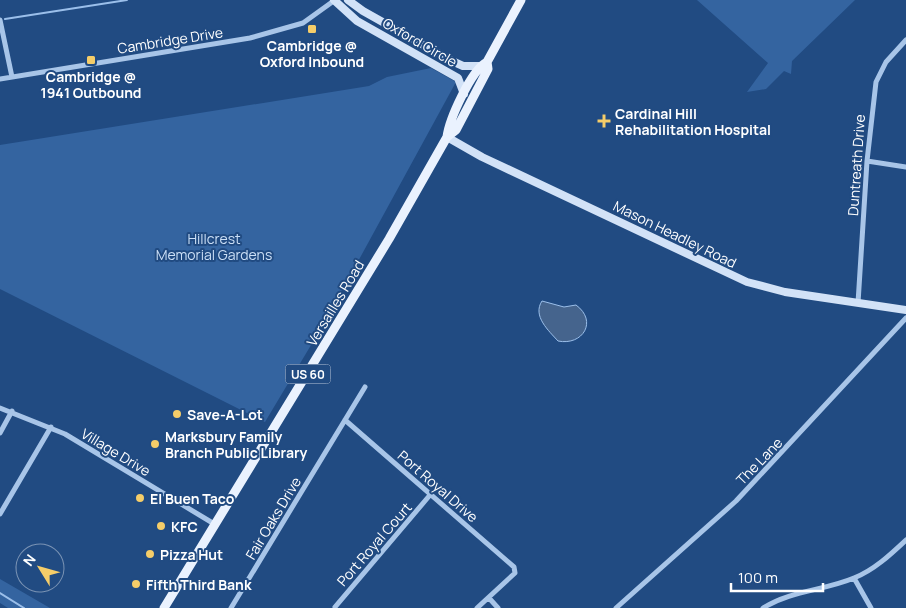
<svg xmlns="http://www.w3.org/2000/svg" width="906" height="608" viewBox="0 0 906 608" font-family="Manrope,sans-serif">
<rect width="100%" height="100%" fill="#214b82"/>
<path fill="#3464a0" d="M697,0h158l-63,61 -1,13 -7,-3 -18,18 -19,3 21,-29z
M431,68l25,14 -130,238 -61,102 -265,-133v-144l369,-59 18,-9z
M0,579l50,29h-42l-8,-5z"/>
<path fill="#45648d" stroke="#9bbfea" d="M542,301l22,6 12,-2c22,16 7,41 -18,36 -9,-10 -26,-25 -16,-40z"/>
<g fill="none" stroke-linecap="round" stroke-linejoin="round">
<path stroke="#9bbfea" stroke-width="2" d="M5,19l122,-19
M0,593l24,15"/>
<path stroke="#a8c5e8" stroke-width="5" d="M0,20l12,57
M0,79l250,-41 53,-15 32,-23
M867,161l39,6
M858,303l9,-142 9,-79 10,-20 20,-22
M0,408l65,26 151,91
M345,420l169,147 1,6 -38,35
M0,433l12,-22
M0,514l51,-87
M854,578l17,30
M489,598l9,10
M335,607l95,-112
M231,608l134,-221
M616,608l120,-107 170,-183
M763,608c29,-18 60,-17 91,-30 20,-8 36,-23 52,-38"/>
<path stroke="#d2e2f7" stroke-width="8" d="M334,0l23,21 101,57 6,16
M348,0l15,11 89,50 11,5h17
M447,137l35,20 265,125 38,10 121,18"/>
<path stroke="#eaf2fe" stroke-width="9" d="M447,137c2,-17 24,-67 40,-75l34,-62
M164,608l225,-369 58,-102 9,-7 32,-61 -1,-7"/>
</g>
<g fill="#f5cd69" stroke="#214b82" stroke-width="2">
<rect x="307" y="24" width="10" height="10" rx="2.5"/>
<rect x="86" y="55" width="10" height="10" rx="2.5"/>
<path d="M601.5 113.5h5v5h5v5h-5v5h-5v-5h-5v-5h5z"/>
<circle cx="177" cy="414" r="5"/>
<circle cx="155" cy="444" r="5"/>
<circle cx="140" cy="498" r="5"/>
<circle cx="161" cy="526" r="5"/>
<circle cx="150" cy="554" r="5"/>
<circle cx="136" cy="584" r="5"/>
</g>
<g text-anchor="middle" dominant-baseline="central" stroke-width="4" stroke-linejoin="round" paint-order="stroke">
<rect fill="#214b82" stroke="#bcc9da" stroke-width="1" x="285.5" y="364.5" width="45" height="19" rx="4"/>
<g font-size="12" font-weight="bold" fill="#fff">
<text x="308" y="374">US 60</text>
</g>
<g font-size="14" fill="#fff" stroke="#214b82">
<text transform="translate(170 40) rotate(-9)">Cambridge Drive</text>
<text transform="translate(420 42) rotate(30)">Oxford Circle</text>
<text transform="translate(856 165) rotate(-86)">Duntreath Drive</text>
<text transform="translate(675 234) rotate(26)">Mason Headley Road</text>
<text transform="translate(335 303) rotate(-59)">Versailles Road</text>
<text transform="translate(116 452) rotate(31)">Village Drive</text>
<text transform="translate(759 461) rotate(-46)">The Lane</text>
<text transform="translate(438 486) rotate(41)">Port Royal Drive</text>
<text transform="translate(273 518) rotate(-59)">Fair Oaks Drive</text>
<text transform="translate(374 544) rotate(-49)">Port Royal Court</text>
</g>
<g font-size="14" font-weight="bold" fill="#fff" stroke="#214b82" text-anchor="start">
<text x="312" y="45" text-anchor="middle">Cambridge @<tspan x="312" dy="16">Oxford Inbound</tspan></text>
<text x="91" y="76" text-anchor="middle">Cambridge @<tspan x="91" dy="16">1941 Outbound</tspan></text>
<text x="615" y="113">Cardinal Hill<tspan x="615" dy="16">Rehabilitation Hospital</tspan></text>
<text x="187" y="414">Save-A-Lot</text>
<text x="165" y="436">Marksbury Family<tspan x="165" dy="16">Branch Public Library</tspan></text>
<text x="150" y="498">El Buen Taco</text>
<text x="171" y="526">KFC</text>
<text x="160" y="554">Pizza Hut</text>
<text x="146" y="584">Fifth Third Bank</text>
</g>
<g font-size="14" fill="#cbdff6" stroke="#214b82">
<text x="214" y="238">Hillcrest<tspan x="214" dy="16">Memorial Gardens</tspan></text>
</g>
</g>
<g transform="translate(40 568) rotate(307)"><circle r="24" fill="#214b82" stroke="#7a93b4"/>
<path d="M0-4L9 19L0 12L-9 19Z" fill="#f5cd69"/>
<text y="-8" font-size="14" font-weight="bold" text-anchor="middle" fill="#ffffff">N</text>
</g>
<path d="M731 583v8h92v-8" fill="none" stroke="#ffffff" stroke-width="2.5"/>
<text x="738" y="583" font-size="15" fill="#ffffff" stroke="#214b82" stroke-width="4" paint-order="stroke">100 m</text>
</svg>
